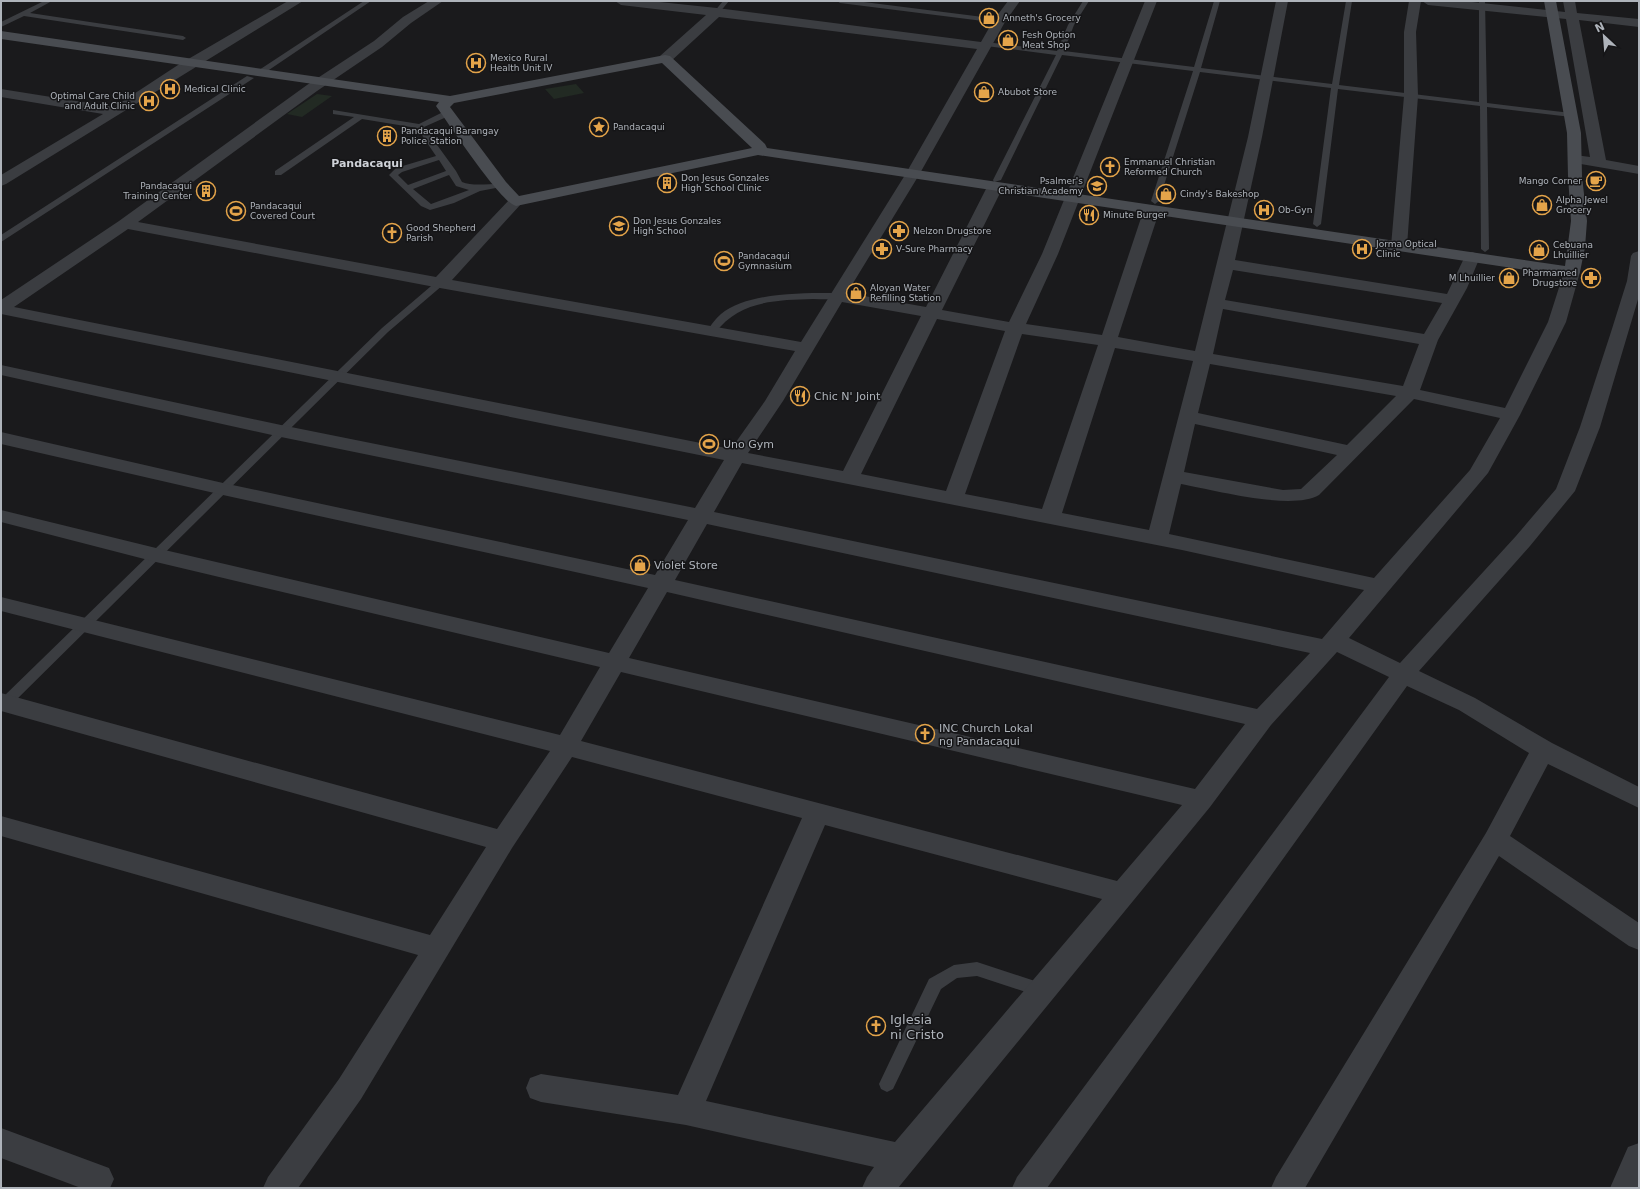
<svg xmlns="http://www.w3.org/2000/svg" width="1640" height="1189" viewBox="0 0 1640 1189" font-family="'DejaVu Sans',sans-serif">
<rect width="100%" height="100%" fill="#1a1a1c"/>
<path fill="#222a23" d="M576,84l8,9 -30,6 -9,-10z
M317,94l15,2 -30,21 -15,-3z"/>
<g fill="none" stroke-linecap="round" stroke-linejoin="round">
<path fill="#3b3d41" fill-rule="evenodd" d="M44,1h8l-22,12 153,23 3,2 -3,2 -159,-24 -23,11v-5z
M364,1h7l-108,73 -7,-2z
M723,1h6l-10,12h-4l-1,-1z
M837,1h19l143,18 3,2 -3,2 -159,-20z
M1083,1h6l-15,24 -10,26 130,16 20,-66h6l-19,67 131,16 14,-83h6l-13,84 140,17v-101h6l2,102 84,10 4,2 -4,2 -84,-10 2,142 -4,3 -4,-3 -1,-143 -142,-17 -17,135 -4,3 -4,-3 18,-136 -131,-16 -41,129 -4,3 -4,-3 42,-130 -131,-16 -61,125 -7,2 -1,-2 63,-125 -70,-9 -3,-2 3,-2 71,9 11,-26z
M247,76l7,2 -253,164v-7z
M333,110l86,14 26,-13h6v4l-27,12 32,44 6,11c14,6 39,-1 43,3l-4,2 -21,4 -26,12 -24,7 -9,-4 -32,-31 7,-7 40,-12 -19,-28 -55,-9 -81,56h-6v-4l79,-54 -21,-3zM439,160l7,11 -38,14 -10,-10 4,-3zM449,175l7,11 13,4 -38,14 -18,-15z
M440,280l5,3 -2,2 -55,47 -378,374 -9,1v-8l381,-371 55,-47z
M837,293l5,3 -2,2c-8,2 -18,1 -27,1 -38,1 -74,2 -98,34l-3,1 -5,-3c4,-6 8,-12 14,-17 27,-22 82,-21 116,-21z
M977,962l70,23 2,5 -2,5 -6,2 -64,-21 -20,2 -16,11 -48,100 -6,3 -6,-3 -2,-5 50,-105 25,-14z"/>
<path fill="#3b3d41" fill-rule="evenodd" d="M288,1h15l-297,183 -5,2v-11l102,-61 -102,-17v-8l113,18 64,-42z
M429,1h14l-32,22 -29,24 -65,44 -179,131 298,55 75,-79h10l3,3 -3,3 -69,76 349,62 104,-167 72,-126 -258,-32 -49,45 -5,1 -6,-4 1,-3 46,-41 -85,-10 -6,-4h35l67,7 264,34 12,-21 15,-20h12l-15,21 -86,153 -72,118 79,14 61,-120 3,-3h10l3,3 -61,123 67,12 33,-68 103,-253h12l-99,253 -32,70 76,11 42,-126 3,-3h10l3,3 -42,128 77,14 53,-214 28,-136h12l-26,136 -27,123 212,34 19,-40 6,-2 6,2 2,3 -13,31 -29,52 -18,50 85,18 43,-86 16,-50 2,-4 6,-1 6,1 2,4 -14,50 -46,93 -32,58 -139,165 51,25 116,-127 40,-47 24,-62 31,-95 16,-51 4,-25 2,-3 6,-2v45l-39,131 -25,64 -45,55 -111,125 56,27 77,45 87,44v21l-91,-44 -38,72 129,87v27l-10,-4 -130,-90 -194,332h-34l5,-11 210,-344 43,-80 -70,-43 -52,-24 -360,502h-35l5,-11 372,-500 -52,-25 -66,73 -61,82 -312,381h-36l5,-11 7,-10 -188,-42 -145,-23 -11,-4 -4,-10 4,-10 11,-4 137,21 124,-277 -230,-61 -60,91 -151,251 -63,89h-35l5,-11 71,-98 79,-124 -417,-119v-20l429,119 56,-88 -485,-136v-18l496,136 53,-78 -549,-140v-14l559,138 40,-68 -444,-105 -155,-40v-12l155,38 453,105 39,-65 -425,-93 -222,-51v-12l222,51 432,92 33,-55 -407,-83 -280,-62v-10l280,60 414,83 29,-48 -723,-146v-14l118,-79 188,-136 67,-44 29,-24zM128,229l312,59 355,63 -30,50 -34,48 -717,-142zM1233,270l209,33 -18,31 -199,-34zM842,302l79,14 -78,155 -95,-18 35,-52zM1223,309l196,35 -16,42 -190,-32zM937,319l68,12 -59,160 -85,-17zM1022,334l76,11 -56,164 -77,-15zM1115,348l78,13 -44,169 -87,-17zM1210,364l186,32 -49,49 -149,-32zM1414,399l86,19 -30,52 -96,108 -205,-44 12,-50c33,6 111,27 138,11zM1195,424l142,31 -36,34 -18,1 -99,-18zM742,463l440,87 182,40 -42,49 -608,-127zM707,524l603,129 -53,56 -582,-129zM667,592l578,132 -50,65 -566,-131zM621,672l561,133 -65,76 -536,-140zM825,825l277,74 -207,243 -189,-41z
M1409,1h12l-5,31 2,64 -11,150 -2,3 -6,2 -6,-2 -2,-3 13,-150v-64z
M1422,1h41l102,11 -2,-11h12l2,12 62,6v8l-60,-7 27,140 33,6v8l-64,-11 -5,-1 -2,-3 2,-3 5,-1 15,2 -24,-138 -138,-14z
M1,1128l108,40 5,11 -4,9h-29l-80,-30z
M1639,1143v45h-29l18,-41z"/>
<path fill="#494c51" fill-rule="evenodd" d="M1544,1h12l25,132 1,43 5,45 -2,26 -5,25 -2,4 -6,1 -814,-122 -242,51c-16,-4 -67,-82 -80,-100l3,-4 -438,-63v-8l449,65 215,-41 5,1 95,88 2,4 798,118 6,-45 -3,-45 -1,-43zM662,63l90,85 -233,48 -13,-14 -56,-75 4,-4z"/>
</g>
<defs>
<symbol id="shop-ring" viewBox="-11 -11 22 22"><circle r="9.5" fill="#151517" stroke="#e4a44a" stroke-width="1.5"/><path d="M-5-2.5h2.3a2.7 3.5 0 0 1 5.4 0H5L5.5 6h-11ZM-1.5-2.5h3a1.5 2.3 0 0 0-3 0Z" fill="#e4a44a"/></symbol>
<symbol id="hospital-ring" viewBox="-11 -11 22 22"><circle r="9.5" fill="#151517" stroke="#e4a44a" stroke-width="1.5"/><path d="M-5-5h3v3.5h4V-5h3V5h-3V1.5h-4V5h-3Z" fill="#e4a44a"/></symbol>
<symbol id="sight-ring" viewBox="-11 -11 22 22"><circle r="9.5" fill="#151517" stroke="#e4a44a" stroke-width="1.5"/><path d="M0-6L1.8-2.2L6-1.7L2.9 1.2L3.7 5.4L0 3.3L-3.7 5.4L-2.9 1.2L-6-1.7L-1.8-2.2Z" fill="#e4a44a"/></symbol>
<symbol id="building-ring" viewBox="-11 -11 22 22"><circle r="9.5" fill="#151517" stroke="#e4a44a" stroke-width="1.5"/><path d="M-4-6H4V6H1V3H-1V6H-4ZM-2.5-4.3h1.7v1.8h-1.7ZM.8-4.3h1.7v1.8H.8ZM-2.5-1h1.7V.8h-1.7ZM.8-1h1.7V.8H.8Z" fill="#e4a44a"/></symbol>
<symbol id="church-ring" viewBox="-11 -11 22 22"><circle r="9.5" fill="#151517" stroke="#e4a44a" stroke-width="1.5"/><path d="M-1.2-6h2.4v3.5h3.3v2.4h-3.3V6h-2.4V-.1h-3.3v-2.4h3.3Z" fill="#e4a44a"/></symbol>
<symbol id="cafe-ring" viewBox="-11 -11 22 22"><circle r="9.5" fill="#151517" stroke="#e4a44a" stroke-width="1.5"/><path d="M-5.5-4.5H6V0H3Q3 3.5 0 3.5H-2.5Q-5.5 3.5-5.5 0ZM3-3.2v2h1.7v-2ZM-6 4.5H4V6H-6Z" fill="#e4a44a"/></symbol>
<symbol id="school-ring" viewBox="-11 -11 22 22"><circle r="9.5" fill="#151517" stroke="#e4a44a" stroke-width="1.5"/><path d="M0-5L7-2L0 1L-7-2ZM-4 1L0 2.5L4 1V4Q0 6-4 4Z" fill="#e4a44a"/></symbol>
<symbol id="stadium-ring" viewBox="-11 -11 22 22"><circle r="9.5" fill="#151517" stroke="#e4a44a" stroke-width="1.5"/><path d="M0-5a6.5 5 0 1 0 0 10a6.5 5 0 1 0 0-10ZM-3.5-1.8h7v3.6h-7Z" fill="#e4a44a"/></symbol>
<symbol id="restaurant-ring" viewBox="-11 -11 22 22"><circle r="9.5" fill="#151517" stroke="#e4a44a" stroke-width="1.5"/><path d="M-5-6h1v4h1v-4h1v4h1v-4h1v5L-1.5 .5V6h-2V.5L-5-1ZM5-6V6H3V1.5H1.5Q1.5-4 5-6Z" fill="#e4a44a"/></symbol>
<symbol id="pharmacy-ring" viewBox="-11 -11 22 22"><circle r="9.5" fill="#151517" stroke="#e4a44a" stroke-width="1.5"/><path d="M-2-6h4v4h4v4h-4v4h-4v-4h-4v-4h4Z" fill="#e4a44a"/></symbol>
</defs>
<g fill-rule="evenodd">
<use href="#shop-ring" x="978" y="7" width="22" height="22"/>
<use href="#shop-ring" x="997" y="29" width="22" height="22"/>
<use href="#hospital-ring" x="465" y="52" width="22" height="22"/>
<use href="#hospital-ring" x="159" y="78" width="22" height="22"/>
<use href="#shop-ring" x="973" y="81" width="22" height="22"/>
<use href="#hospital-ring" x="138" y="90" width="22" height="22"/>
<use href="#sight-ring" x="588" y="116" width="22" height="22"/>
<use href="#building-ring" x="376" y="125" width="22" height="22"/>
<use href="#church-ring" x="1099" y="156" width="22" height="22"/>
<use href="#cafe-ring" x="1585" y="170" width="22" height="22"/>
<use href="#building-ring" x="656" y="172" width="22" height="22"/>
<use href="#school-ring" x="1086" y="175" width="22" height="22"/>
<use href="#building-ring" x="195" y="180" width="22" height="22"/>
<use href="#shop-ring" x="1155" y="183" width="22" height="22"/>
<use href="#shop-ring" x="1531" y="194" width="22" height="22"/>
<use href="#hospital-ring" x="1253" y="199" width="22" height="22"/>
<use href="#stadium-ring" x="225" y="200" width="22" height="22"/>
<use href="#restaurant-ring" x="1078" y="204" width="22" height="22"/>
<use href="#school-ring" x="608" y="215" width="22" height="22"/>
<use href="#pharmacy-ring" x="888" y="220" width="22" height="22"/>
<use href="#church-ring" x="381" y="222" width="22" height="22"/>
<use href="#pharmacy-ring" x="871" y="238" width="22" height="22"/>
<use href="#hospital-ring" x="1351" y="238" width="22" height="22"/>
<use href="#shop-ring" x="1528" y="239" width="22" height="22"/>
<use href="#stadium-ring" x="713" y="250" width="22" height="22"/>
<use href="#shop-ring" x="1498" y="267" width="22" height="22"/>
<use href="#pharmacy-ring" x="1580" y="267" width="22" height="22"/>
<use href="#shop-ring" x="845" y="282" width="22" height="22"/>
<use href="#restaurant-ring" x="789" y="385" width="22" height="22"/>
<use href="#stadium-ring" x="698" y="433" width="22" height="22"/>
<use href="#shop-ring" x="629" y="554" width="22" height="22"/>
<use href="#church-ring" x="914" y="723" width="22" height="22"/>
<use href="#church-ring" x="865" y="1015" width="22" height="22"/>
</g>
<g text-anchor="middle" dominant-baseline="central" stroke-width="3" stroke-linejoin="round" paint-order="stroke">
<g font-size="9" fill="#aeb3ba" stroke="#151517" text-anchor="start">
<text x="1003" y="18">Anneth's Grocery</text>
<text x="1022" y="35">Fesh Option<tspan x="1022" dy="10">Meat Shop</tspan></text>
<text x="490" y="58">Mexico Rural<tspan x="490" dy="10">Health Unit IV</tspan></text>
<text x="184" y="89">Medical Clinic</text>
<text x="998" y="92">Abubot Store</text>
<text x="135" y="96" text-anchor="end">Optimal Care Child<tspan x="135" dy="10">and Adult Clinic</tspan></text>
<text x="613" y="127">Pandacaqui</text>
<text x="401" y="131">Pandacaqui Barangay<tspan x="401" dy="10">Police Station</tspan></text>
<text x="1124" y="162">Emmanuel Christian<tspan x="1124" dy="10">Reformed Church</tspan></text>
<text x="681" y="178">Don Jesus Gonzales<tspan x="681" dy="10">High School Clinic</tspan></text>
<text x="1083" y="181" text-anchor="end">Psalmer's<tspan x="1083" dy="10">Christian Academy</tspan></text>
<text x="1582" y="181" text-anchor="end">Mango Corner</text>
<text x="192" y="186" text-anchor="end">Pandacaqui<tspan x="192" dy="10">Training Center</tspan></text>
<text x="1180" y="194">Cindy's Bakeshop</text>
<text x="1556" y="200">Alpha Jewel<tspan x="1556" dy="10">Grocery</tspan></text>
<text x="250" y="206">Pandacaqui<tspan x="250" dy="10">Covered Court</tspan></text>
<text x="1278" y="210">Ob-Gyn</text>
<text x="1103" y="215">Minute Burger</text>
<text x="633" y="221">Don Jesus Gonzales<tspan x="633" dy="10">High School</tspan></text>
<text x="406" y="228">Good Shepherd<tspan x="406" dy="10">Parish</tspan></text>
<text x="913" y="231">Nelzon Drugstore</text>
<text x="1376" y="244">Jorma Optical<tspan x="1376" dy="10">Clinic</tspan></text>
<text x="1553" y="245">Cebuana<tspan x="1553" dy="10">Lhuillier</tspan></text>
<text x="896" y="249">V-Sure Pharmacy</text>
<text x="738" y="256">Pandacaqui<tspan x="738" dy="10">Gymnasium</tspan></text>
<text x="1577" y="273" text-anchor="end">Pharmamed<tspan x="1577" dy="10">Drugstore</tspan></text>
<text x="1495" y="278" text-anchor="end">M Lhuillier</text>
<text x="870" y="288">Aloyan Water<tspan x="870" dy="10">Refilling Station</tspan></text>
</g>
<g font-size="11" font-weight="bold" fill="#ced1d7" stroke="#151517">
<text x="367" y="163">Pandacaqui</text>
</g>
<g font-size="11" fill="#aeb3ba" stroke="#151517" text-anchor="start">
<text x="814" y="396">Chic N' Joint</text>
<text x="723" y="444">Uno Gym</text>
<text x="654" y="565">Violet Store</text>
<text x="939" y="728">INC Church Lokal<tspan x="939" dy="13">ng Pandacaqui</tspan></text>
</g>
<g font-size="13" fill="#aeb3ba" stroke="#151517" text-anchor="start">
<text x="890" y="1019">Iglesia<tspan x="890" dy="15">ni Cristo</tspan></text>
</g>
</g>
<rect width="1640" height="1189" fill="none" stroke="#aeb3ba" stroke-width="4"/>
<g transform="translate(1604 36) rotate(334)" stroke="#151517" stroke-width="3" paint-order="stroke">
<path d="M0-3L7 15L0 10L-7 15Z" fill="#aeb3ba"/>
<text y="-6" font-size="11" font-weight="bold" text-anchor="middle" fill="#aeb3ba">N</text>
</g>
</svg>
